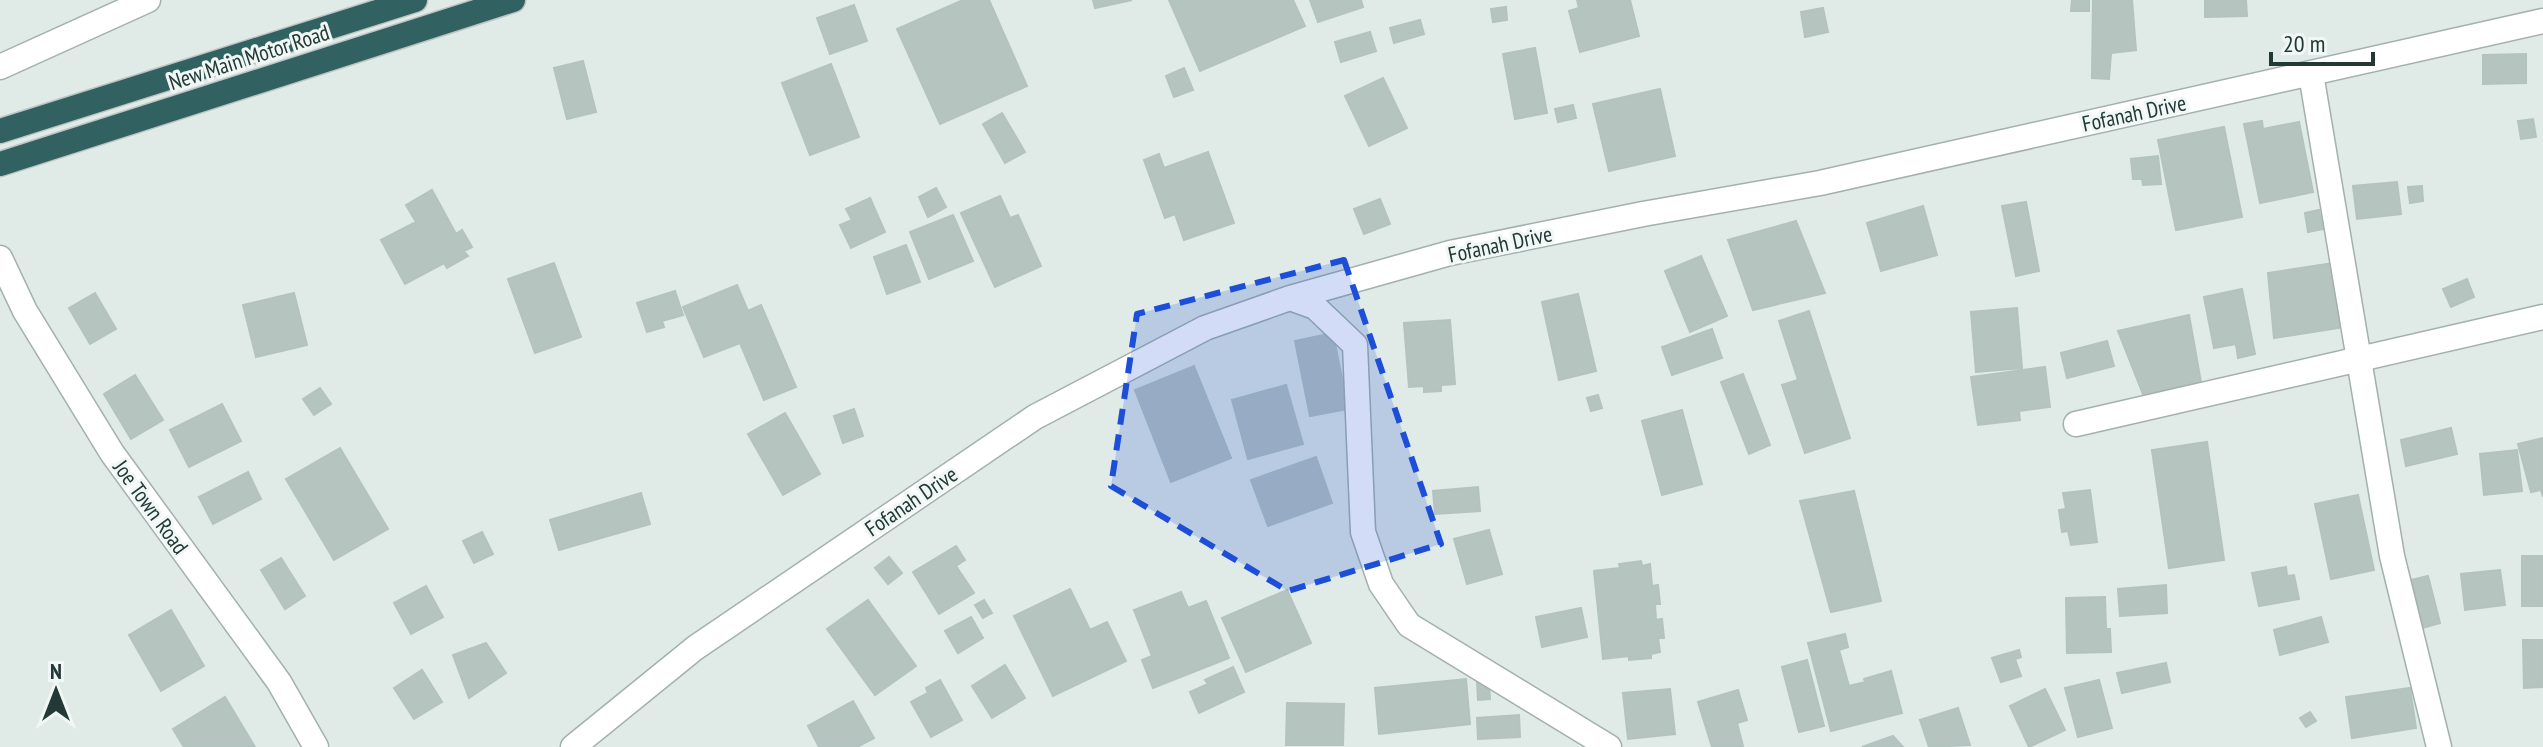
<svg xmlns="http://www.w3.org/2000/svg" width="2543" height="747" viewBox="0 0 2543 747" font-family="'PT Sans Narrow',sans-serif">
<rect width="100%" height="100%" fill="#e0eae7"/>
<path fill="#b6c4c0" stroke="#b3c3bf" stroke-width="2" d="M963,0h26l38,86 -87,38 -43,-95z
M1093,0h39l-37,8z
M1169,0h124l12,26 -105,45z
M1310,0h51l2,7 -45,15z
M1577,0h53l9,36 -59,16 -11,-41 10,-3z
M2072,0h17v11h-18z
M2093,0h39l4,50 -25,3 -2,26 -17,-1z
M2205,0h41l1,16 -42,1z
M854,5l13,36 -37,13 -13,-36z
M1506,7l1,13 -14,2 -2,-13z
M1823,8l5,24 -23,5 -4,-25z
M1420,20l4,14 -30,9 -4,-15z
M1370,32l6,19 -35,11 -6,-20z
M1535,48l12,65 -32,6 -12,-65z
M2526,54v29l-43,1v-29z
M583,61l13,51 -29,7 -13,-51z
M831,64l28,73 -49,18 -28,-72z
M1184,68l9,22 -19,7 -8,-21z
M1383,78l24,50 -38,18 -24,-50z
M1660,89l15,67 -66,15 -16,-67z
M1573,105l3,13 -18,4 -3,-13z
M1002,113l23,39 -20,11 -22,-39z
M2533,119l3,18 -15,2 -3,-18z
M2262,121l1,8 36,-7 14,70 -53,11 -16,-79z
M2224,127l18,90 -66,13 -18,-90z
M1208,152l26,71 -50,17 -9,-26 -10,4 -21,-58 15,-6 5,14z
M2158,156l3,28 -18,1 -1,-6h-9l-2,-20z
M2397,182l4,32 -44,5 -4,-33z
M2422,186l1,15 -13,2 -2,-16z
M936,188l10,19 -18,10 -9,-20z
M432,190l24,44 6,-4 10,17 -8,4 4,5 -21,12 -3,-5 -39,21 -24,-44 35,-18 -10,-17z
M1000,196l10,22 8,-3 23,51 -46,21 -34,-74z
M870,198l15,34 -34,16 -11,-23 12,-5 -6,-11z
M1380,199l10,25 -26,10 -10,-25z
M2026,202l13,69 -23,5 -14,-70z
M1923,206l14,49 -56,16 -14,-48z
M2319,210l4,19 -15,3 -3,-19z
M953,215l20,46 -44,18 -19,-47z
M1796,221l29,72 -72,17 -25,-70z
M906,245l14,37 -33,12 -13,-37z
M1701,256l26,60 -37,16 -25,-61z
M554,263l27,74 -46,16 -27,-74z
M2334,263l11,64 -71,11 -6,-65z
M2467,279l7,18 -23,10 -8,-18z
M737,285l11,26 13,-6 35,82 -32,13 -24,-57 -36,14 -21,-50z
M2242,289l13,65 -17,4 -2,-14 -22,4 -10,-51z
M675,291l8,24 -21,6 2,6 -17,5 -10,-29z
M95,293l21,36 -26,15 -21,-36z
M294,293l13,52 -51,12 -13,-52z
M1578,294l18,77 -37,9 -17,-78z
M2017,308l5,60 -46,4 -5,-60z
M1809,311l41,127 -45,15 -23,-68 16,-5 -19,-59z
M2189,315l12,67 -58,12 -25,-63z
M1450,320l5,64 -14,1v6l-17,1v-6l-15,1 -5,-64z
M1712,329l10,29 -50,17 -10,-28z
M1333,333l15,76 -38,7 -15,-75z
M2107,341l7,25 -47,12 -6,-25z
M1194,366l37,92 -60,24 -36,-92z
M2045,367l5,40 -31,4 1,9 -42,5 -7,-48z
M1743,374l27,71 -21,9 -28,-72z
M135,375l28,45 -32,19 -27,-45z
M1286,385l17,59 -55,15 -16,-59z
M320,388l11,16 -17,11 -11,-16z
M1598,395l4,13 -11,3 -4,-13z
M222,404l19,37 -52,26 -19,-37z
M854,409l9,27 -20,7 -9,-27z
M1682,410l20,74 -40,11 -20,-74z
M785,413l35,61 -37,21 -35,-61z
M2451,428l6,26 -51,12 -5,-26z
M2543,438v59l-2,-7 -10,2 -13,-48z
M2207,442l17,118 -55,8 -17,-118z
M340,448l48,81 -54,31 -48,-81z
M2517,450l5,41 -38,4 -4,-41z
M1316,457l16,46 -64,23 -17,-46z
M248,472l13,27 -48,25 -14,-27z
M1478,487l2,24 -45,3 -2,-23z
M2090,490l7,52 -26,3 -3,-14 -6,1 -3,-22 7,-1 -3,-16z
M1854,491l27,110 -50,11 -31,-111z
M641,493l9,31 -91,26 -9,-30z
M2358,495l16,75 -43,9 -16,-75z
M1489,530l13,44 -35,10 -13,-45z
M482,532l11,22 -19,9 -11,-22z
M956,546l9,14 -9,6 18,27 -35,21 -26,-42z
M2522,556h21v50h-21z
M889,557l13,16 -14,11 -13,-16z
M281,558l24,38 -20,13 -24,-39z
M1641,561l1,5 8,-2 2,22 6,-1 2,19h-5l1,16 6,-1 2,19h-6l2,14 -9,2v4l-22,2v-4l-26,3 -9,-88 26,-3 -1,-4z
M2286,567l1,9 7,-1 5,24 -40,7 -7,-33z
M2500,570l5,35 -40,5 -4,-36z
M2428,576l12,47 -21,6 -12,-48z
M2166,585l1,28 -47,3 -2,-27z
M426,586l17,31 -32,17 -17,-31z
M1070,589l20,41 17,-8 19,39 -73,35 -39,-80z
M1287,590l24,53 -65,29 -24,-54z
M1181,592l7,16 18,-7 23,57 -76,30 -11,-28 10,-4 -18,-46z
M2105,597l1,32h4l1,23 -44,1 -1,-55z
M868,600l48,66 -41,29 -48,-66z
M984,600l8,13 -9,5 -8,-13z
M1581,608l6,29 -45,10 -6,-30z
M171,610l33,56 -43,25 -32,-56z
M971,617l12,21 -25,15 -13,-22z
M2321,617l7,25 -48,13 -6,-25z
M1845,634l3,13 -9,3 10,36 16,-4 -1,-3 27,-8 11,42 -71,18 -23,-88z
M2523,640h20v47l-19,1z
M486,643l20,30 -37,25 -16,-43z
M2019,650l2,7 -6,2 6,17 -20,6 -9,-24z
M1807,660l17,66 -25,6 -17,-65z
M2166,663l4,19 -48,11 -5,-20z
M1005,665l20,33 -33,20 -20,-32z
M1233,667l11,25 -45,21 -9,-21 18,-8 -3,-4z
M422,670l20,32 -28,17 -20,-31z
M1466,679l4,45 -91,10 -4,-46z
M940,680l22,40 -31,17 -20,-35 17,-9 -2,-5z
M2099,680l13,48 -34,9 -13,-49z
M1489,681l1,18 -12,1 -1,-18z
M2410,688l6,40 -64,10 -6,-41z
M1670,689l5,45 -47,5 -5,-46z
M2045,689l20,41 -36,17 -19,-41z
M1738,690l9,30 -10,3 6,23 -31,1 -14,-45z
M225,697l30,50h-71l-11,-18z
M853,701l21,37 -17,9h-38l-11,-21z
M1287,703l57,1 -1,41h-57z
M1958,708l12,37 -41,2 -9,-27z
M2310,712l6,9 -10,6 -6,-9z
M1519,715l1,22 -42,2 -1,-21z
M1893,736l10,11h-41z"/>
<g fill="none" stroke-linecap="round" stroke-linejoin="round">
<defs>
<path id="minor" d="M0,67l148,-67
M2311,74l81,482 47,191
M0,258l25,53 87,142 167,229 37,65
M1290,298l25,9 40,38 8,187 18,52 28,41 200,122
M2076,424l467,-107
M573,747l122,-99 340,-231 170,-89 85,-30 160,-45 193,-39 177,-31 723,-162"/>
<path id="highway" d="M0,131l415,-131
M0,164l513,-164"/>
</defs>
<use href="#minor" stroke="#a3b1ae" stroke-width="27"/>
<use href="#highway" stroke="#bdc4c3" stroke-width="27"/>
<use href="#minor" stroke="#fff" stroke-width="24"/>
<use href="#highway" stroke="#316261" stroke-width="24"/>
</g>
<path fill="#1d4ed8" fill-opacity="0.2" stroke="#1d4ed8" stroke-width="6" stroke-dasharray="16 10" stroke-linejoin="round" d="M1344,260l97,284 -153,47 -177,-105 26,-172z"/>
<g text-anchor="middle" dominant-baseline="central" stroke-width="6" stroke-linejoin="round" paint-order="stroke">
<g font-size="22" fill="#223936" stroke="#f0f7f5">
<text transform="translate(249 57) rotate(-18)">New Main Motor Road</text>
<text transform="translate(2134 113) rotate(-12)">Fofanah Drive</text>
<text transform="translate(1500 244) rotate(-12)">Fofanah Drive</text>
<text transform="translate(911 501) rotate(-34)">Fofanah Drive</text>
<text transform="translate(151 507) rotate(54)">Joe Town Road</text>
</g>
</g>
<g transform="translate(56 691)" stroke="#f0f7f5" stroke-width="6" paint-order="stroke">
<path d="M0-6L14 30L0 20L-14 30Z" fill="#223936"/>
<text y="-12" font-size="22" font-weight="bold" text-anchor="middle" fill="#223936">N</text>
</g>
<path d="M2271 52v12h102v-12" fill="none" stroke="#223936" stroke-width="4"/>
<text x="2283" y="52" font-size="24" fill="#223936" stroke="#f0f7f5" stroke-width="6" paint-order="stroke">20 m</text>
</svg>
